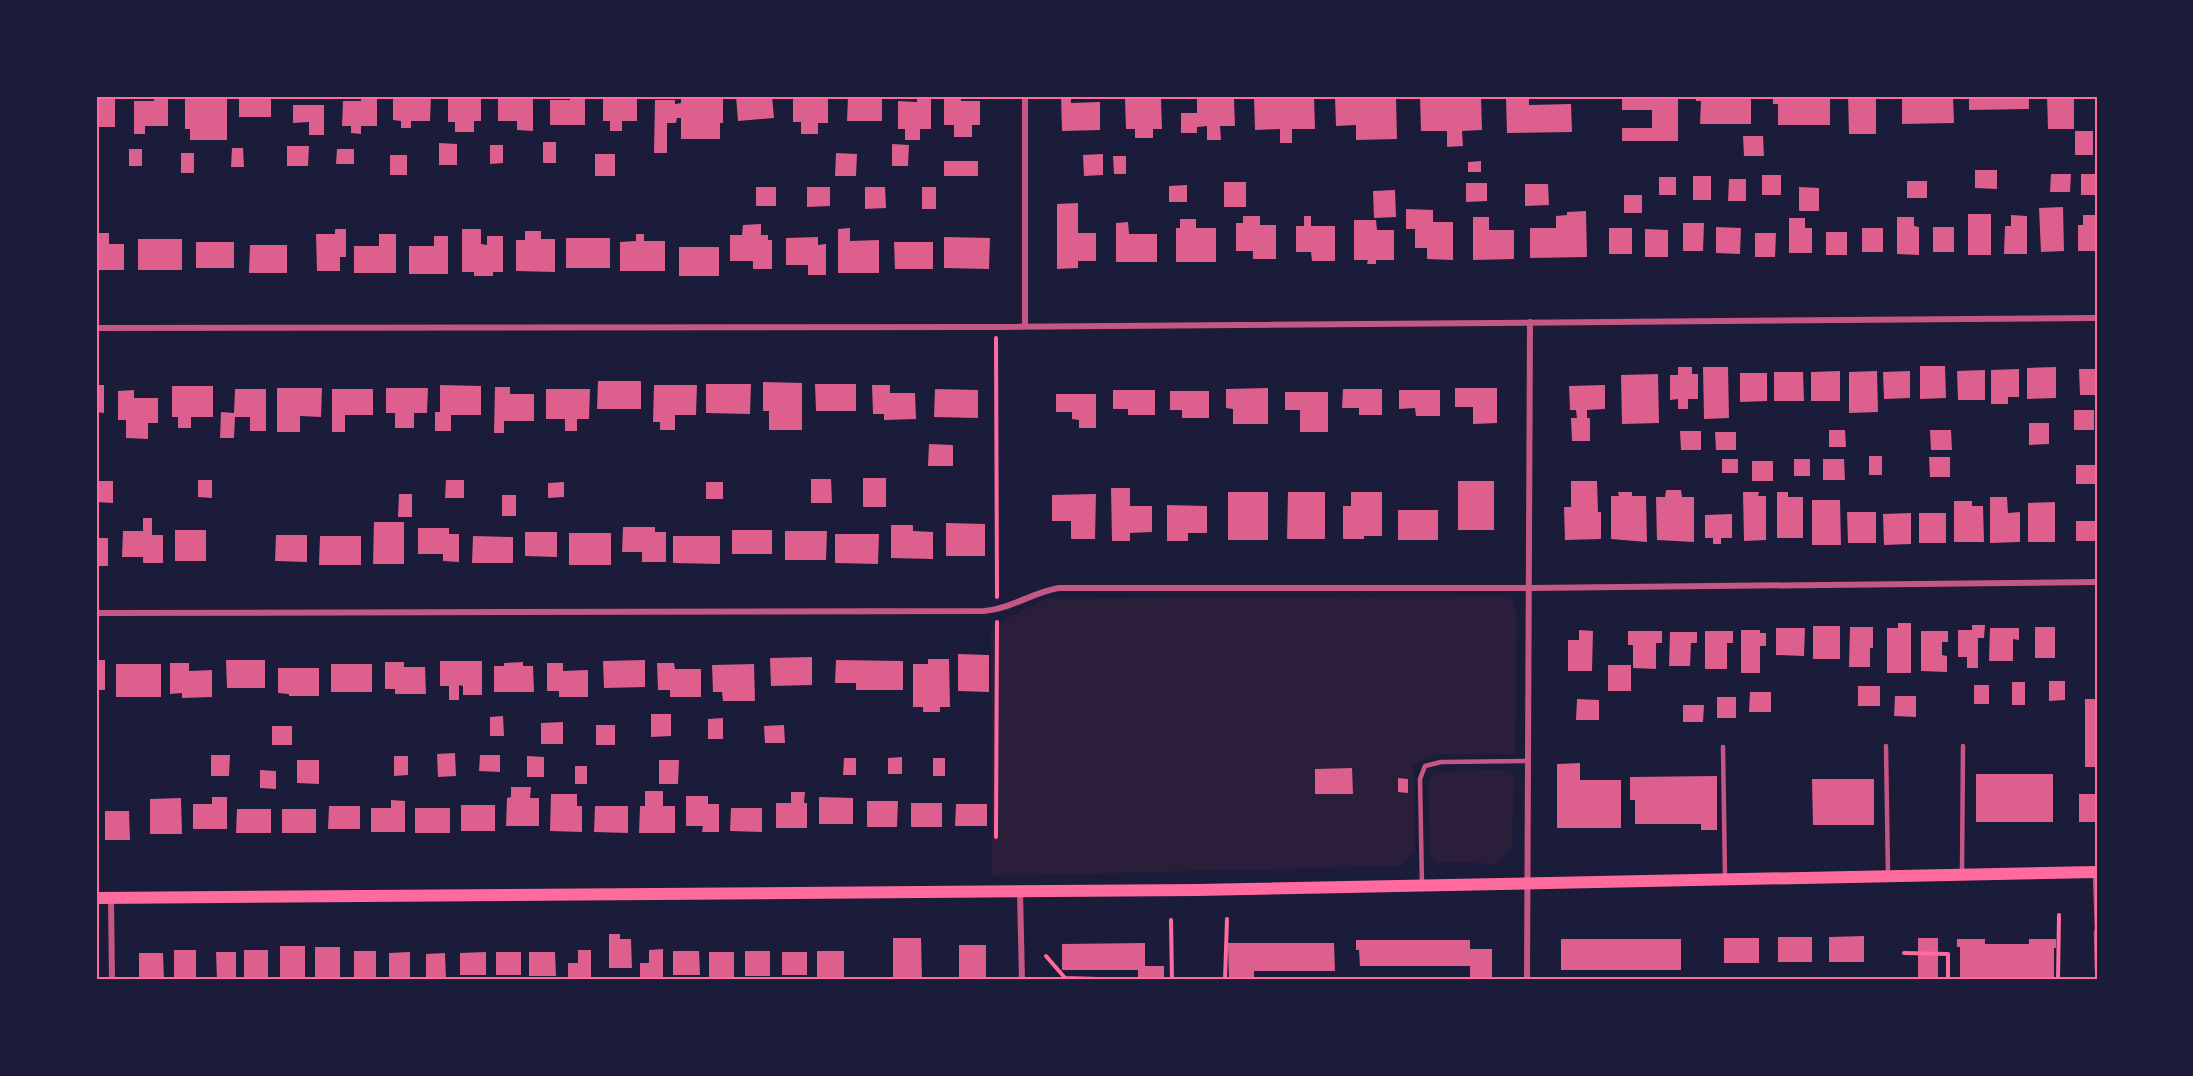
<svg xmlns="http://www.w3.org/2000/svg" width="2193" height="1076" viewBox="0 0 2193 1076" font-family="'Exo 2',sans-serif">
<rect width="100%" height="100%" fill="#1b1b3a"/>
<path fill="#2a1e3b" d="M1510,596l7,16 -2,142h-76l-26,11 2,87 -15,14 -408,10 -1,-250 55,-27z
M1503,770l11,3 -2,75 -16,16 -61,-2 -5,-7 -2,-72 6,-11z"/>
<path fill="#dd5f8e" d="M96,96h19v31h-19z
M154,96h14v30h-23v8h-11v-33h20z
M185,96h42v44h-37v-11h-5z
M239,96h32v21h-32z
M361,96h16v30h-16v8l-10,-1v-7h-9l1,-25h18z
M393,96h38l-1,25h-19v7h-10v-7l-8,-1z
M448,96h33v25h-7v11h-19v-10h-7z
M498,96l35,1v34l-16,-1v-9h-19z
M570,96h15v29h-35v-25h20z
M681,96h42v27h-3v16h-39v-21h-4l-1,5h-9v30h-13l1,-53h20v4l6,-1z
M736,96h36l2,22 -36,3z
M812,96h16v27h-10v11h-17v-12h-8v-24h19z
M848,96l34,1v24h-35z
M917,96h14v33h-11v11h-15v-11h-7v-28l19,1z
M944,96h17v5h19v24h-8v12h-18v-12h-10z
M1308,96h6l1,33h-23v14h-12v-14l-25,1 -1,-33z
M1481,96l1,34 -20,1 1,15 -16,1v-16h-26l-1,-34z
M1622,96h56v45h-56v-13h30v-18h-30z
M1696,96h60v3h-5v25h-51l1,-23h-5z
M1773,96h57v29h-52v-21h-5z
M1848,96h28v38h-27z
M1897,96h56l1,27 -52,1v-25h-5z
M1969,96h60v13l-60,1z
M2047,96h27v33h-26z
M603,97h34v24h-15v10h-12v-10h-7z
M1061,97h10v6l29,-1v28l-38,1z
M1396,97l1,42 -41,1v-15l-20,1 -1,-28z
M1529,97v8l42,-1 1,28 -65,1 -1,-35z
M1125,99h36l1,30h-9v9h-18v-9h-9z
M1197,99h37l1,27h-15l1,14h-14v-14l-10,1v6h-16v-20h16z
M293,105h31v30h-15v-13l-16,1z
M2075,131h18v24h-18z
M1743,136h20l1,20h-20z
M543,142h13v21h-13z
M439,143l18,1v21h-18z
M892,144l17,1 -1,21h-16z
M490,145h13v18l-13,1z
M287,146h22l-1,20h-21z
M232,148h11l1,19h-13z
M129,149h13v17h-13z
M337,149h17v15h-18z
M181,153h13v20h-13z
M836,153l21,1 -1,22h-21z
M595,154h20v22h-20z
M1103,154v21l-19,1 -1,-21z
M390,155h17v20h-17z
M1113,156h13v18h-12z
M944,161h34v15h-34z
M1481,161v11h-13v-10z
M1975,170h22v19l-22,-1z
M2051,174h20l-1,18h-20z
M2081,174h16v21h-16z
M1762,175h19v20h-19z
M1693,176h18v24h-18z
M1659,177h17v18h-17z
M1729,179h17v22h-18z
M1907,181h20v17h-20z
M1224,182h22v25h-22z
M1466,183h21v18l-21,1z
M1525,184h23l1,21 -24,1z
M1187,185v17h-18v-16z
M756,187h20v19h-20z
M807,187h23v19l-23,1z
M865,187h20l1,21 -21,1z
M922,187h14v22h-14z
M1799,187l20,1v23h-20z
M1395,190l1,27 -22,1 -1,-27z
M1624,195h18v18h-18z
M1078,203v30h18v28h-18v7l-21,1v-65z
M2063,207l1,44 -23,1 -2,-44z
M1406,209l27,1v12h20v38l-26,-1v-11h-12v-19h-9z
M1586,211l1,46 -57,1v-30h26v-12l11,-1v-3z
M1968,214h23v41h-23z
M2011,215l16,1v38h-23l1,-28h6z
M2083,215h13l1,36h-19v-26h5z
M1243,216h17v9h16v34h-23v-8h-17v-28h7z
M1304,216h7v10h24v35h-23l-1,-9h-15v-26h8z
M1473,217h16v13h25v29l-41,1z
M1897,217h17v9l5,1v28l-22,-1z
M1789,218h16v10h7v25h-23z
M1180,219h16v9h20v34h-40v-34h4z
M1354,220h22l1,10h17v30h-18v4h-9l1,-4h-14z
M1128,222l1,12h28v28h-41v-39z
M1683,223h21l-1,28h-20z
M761,224v11h7v5h4v29h-19v-8h-23v-26h12l1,-10z
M1716,227l25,1 -1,26 -24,-1z
M1933,227h21v25h-21z
M850,228v13l29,-1v33h-41v-44z
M1609,228h23v26h-23z
M1862,228h21v24h-21z
M335,229h11v28h-6v14h-23l-1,-37h19z
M462,229h19v15l6,1v-9h16v36h-10v4h-19v-4h-12z
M1645,229l23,1v27h-23z
M525,231h16v8h14v33l-39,-1v-31h9z
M1826,232h21v23h-21z
M97,233h12v11h15v26h-28z
M1755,233h21l-1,24h-20z
M379,234h17v39h-42v-27h25z
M636,234h8v7h21v30h-45v-29l16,-1z
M434,236h14v38h-39v-28h25z
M818,237v8l8,-1v31h-18v-10h-22v-27z
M944,237l46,1 -1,31 -45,-1z
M566,238h44v30h-44z
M138,239h44v31h-44z
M196,242h38v26h-38z
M894,242h39v27h-38z
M250,245h37v28h-38z
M679,247h40v29h-40z
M1920,366h25l1,32 -26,1z
M1678,367h14v7h6v25h-10v10h-10v-10l-8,1v-25h8z
M1703,367h25l1,51 -25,1z
M2056,367v31l-29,1v-31z
M2019,369v28h-11v7h-17v-34z
M2079,369h18v26h-17z
M1985,370v30h-27l-1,-29z
M1840,371v30h-29v-29z
M1877,371l1,41 -29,1v-41z
M1910,371v27l-26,1 -1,-27z
M1774,372h29l1,29h-30z
M1740,373h27v28l-27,1z
M1658,374l1,49 -37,1 -1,-49z
M598,381h43v28h-44z
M763,382l39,1v47h-33v-19h-6z
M706,384h45l-1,30 -44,-1z
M815,384h41v27h-40z
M96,385h8v28l-8,-1z
M440,385l41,1v29h-30v16h-16v-19h5z
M654,385h43l-1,30h-21v15h-15v-8h-7z
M872,385h18v8h25l1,26 -32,1v-6h-11z
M1605,385v24l-18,1v8h3v23h-18l-1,-23h6l-1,-8h-6l-1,-24z
M172,386h41v31h-22v11h-13v-11h-6z
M495,387h15v7h24v27h-30v12h-10z
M277,388h45l-1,29 -21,-1v16h-23z
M386,388h42l-1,25h-13v15h-19v-15h-9z
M1268,388v36h-35v-15l-7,-1v-19z
M1455,388h42v35l-24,1v-17h-18z
M235,389h31v42h-16v-14h-15l-1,21h-14l1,-26 13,1z
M332,389h41v26h-28v17h-13z
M546,389h44l-1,30h-12v12h-12v-12h-19z
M935,389l43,1v28l-44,-1z
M1343,389h39v26h-23v-7h-17z
M134,390v8h24v25h-10v16l-22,-1v-18h-8v-29z
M1113,390h42v25h-27v-6h-15z
M1399,390h41v26h-24l-1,-8 -16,1z
M1170,391h39v27h-27v-8h-12z
M1285,392h43v40h-28v-22h-15z
M1056,394h40v34h-17v-8l-7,-1v-7h-16z
M2074,410h20v20h-20z
M2029,423h20v21l-20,1z
M1829,430h16l1,17h-17z
M1930,430h21l1,20h-21z
M1680,431h21v19h-20z
M1715,432h21v18h-20z
M929,444l24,1v21h-25z
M1869,456h13v19h-13z
M1929,457h21v20h-20z
M1722,459h16v14h-16z
M1794,459h16v17h-16z
M1823,459h21l1,21h-22z
M1752,461h21v20h-21z
M2076,465h19l1,19h-20z
M863,478h23v29h-23z
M811,479h20l1,24h-21z
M198,480h14v18l-14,-1z
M446,480h18v18h-19z
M96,481h17v22l-17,-1z
M1458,481h36v49h-36z
M1571,481h26l1,31h3v27l-36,1 -1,-33h7z
M564,482v15l-16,1v-15z
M706,482h17v17h-17z
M1111,488h19v18h22v26l-22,1v8h-18z
M1666,490h15l1,7h12v45l-37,-2 -1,-43h9z
M1228,492h40v48h-40z
M1288,492h37v47h-38z
M1351,492h31v44h-18v3h-21v-33h8z
M1618,492h14v4h14l1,46 -36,-3v-43h8z
M1743,492h16l-1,4h8v44l-22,1z
M1777,492h11v5h15v41h-26z
M399,494h13v23h-14z
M1096,494l-1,45h-24v-18h-19v-26z
M502,495h14v21h-14z
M1990,497h17l1,16 12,-1v30l-30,1z
M1812,500h28l1,45h-29z
M1954,501h18v5h11l1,36h-30z
M2055,502v40h-27v-39z
M1167,505l40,1v27h-19v8h-21z
M1398,510h40v30h-40z
M1847,512h29v31h-28z
M1911,513v31l-27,1 -1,-31z
M1919,513h27v30h-27z
M1732,514v24h-11v6h-8v-6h-8v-23z
M143,518h9v17h11v28h-20v-6h-21l1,-26h20z
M2076,521h20v20h-20z
M374,522h30v42h-31z
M946,523l39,1v32h-39z
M891,525h22v6l20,1v27l-42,-1z
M623,527h32v5h11v30h-24v-10h-20z
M418,528h31v6h10v28l-16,-1v-7h-25z
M175,530h31v31h-31z
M732,530h40v24h-40z
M785,531h42l-1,29h-41z
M525,532h32v25l-32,-1z
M569,533h42v32h-42z
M835,534h44l-1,30 -43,-1z
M276,535h31v27l-32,-1z
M320,536h41v29h-42z
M473,536l40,1v26h-41z
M673,536h47v28l-47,-1z
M96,538h12v28h-12z
M1898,623h13v50h-24v-45h11z
M1972,625h13l-1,13h-6v30h-11v-11h-9v-27h14z
M1813,626h27v33h-27z
M1850,627h23v21h-3v19h-21z
M2035,627h20v31h-20z
M1776,628h29l-1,28 -28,-1z
M1990,628h29v12l-6,-1v22h-24z
M1579,630l14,1 -1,40h-24v-31h11z
M1741,630h19v3h6v13h-6v27h-19z
M1628,631h34v12h-6v26l-23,-1v-23h-5z
M1705,631h28v12h-6v26h-22z
M1921,631h27v11h-6v13l5,1v16l-26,-1z
M1670,632h27v11h-6l-1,23h-21z
M958,654l31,1v37l-31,-1z
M812,657v28l-41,1 -1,-28z
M928,659h21l1,48h-10v5h-17v-5h-10v-43h15z
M96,660h9v30h-9z
M226,660h39v28h-38z
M645,660v27l-41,1 -1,-27z
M836,660l67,1v29h-47v-7h-21z
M440,661h42v34h-19v-9l-4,-1v15h-10v-14h-9z
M385,662h19v5h21l1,27h-31v-5h-10z
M523,662v4h10l1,26h-40v-26h10v-3z
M170,663h19v8l23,-1v27l-30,1v-5l-12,1z
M547,663h16v8l25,-1v27h-29v-6h-12z
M657,663h17l1,6h26v28h-31v-7h-12z
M116,664h45v33h-45z
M331,664h41v28h-41z
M754,664l1,37h-32l-1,-9h-9l-1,-27z
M1608,665h23v26h-23z
M278,668h41v28h-30v-2l-11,-1z
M2049,681h16v19l-16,1z
M2012,682h13v23h-13z
M1974,685h15v19h-15z
M1858,686h22v20h-22z
M1750,692h21v20h-22z
M1895,696h21v21l-22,-1z
M1717,697h19v21h-19z
M1577,699l22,1v20h-23z
M2085,699h12v68h-12z
M1683,705h21l-1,17h-20z
M651,714h20v22l-20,1z
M503,716l1,20h-14v-19z
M723,718v21h-15v-20z
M563,722v22h-22v-21z
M596,725h19v20h-19z
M784,725l1,18h-20l-1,-17z
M272,726h20v19h-20z
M455,753l1,23 -18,1 -1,-23z
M211,755h19l-1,21h-18z
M480,755h20v17l-21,-1z
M394,756h14v19l-14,1z
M527,756l17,1v20h-17z
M902,757v17h-14v-16z
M844,758h12v17h-13z
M933,758h12v18h-12z
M297,760h22v24l-22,-1z
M659,760h20l-1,24h-19z
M1580,763v17h41v48h-64v-64z
M575,766h12v18h-12z
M1352,768l1,26h-38v-25z
M260,770l16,1v18l-16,-1z
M1976,774h77v48h-77z
M1717,776v54h-16v-6h-66v-24h-5v-23z
M1398,778l10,1v14l-10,-1z
M1812,779h62v46h-61z
M511,787h20l-1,11h9v28h-33l1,-28 4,-1z
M645,791h18v15h12v27h-36l1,-27h5z
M791,792h14l-1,11h3v25h-31v-25h15z
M551,794h26v12h5v26l-32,-1z
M2079,794h18v28h-18z
M686,796h22v8h11v28h-17l1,-6h-17z
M212,797h15v32h-34v-25h19z
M819,797l34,1v26h-34z
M181,798l1,36h-32v-35z
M391,800l14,1v31h-34v-24h20z
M867,801h31l-1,26h-30z
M911,803h31v24h-31z
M956,804h31v22h-32z
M461,805h34v26h-34z
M329,806h31v23h-32z
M595,806h33v27l-34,-1z
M415,808h35v25h-35z
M731,808h31v24l-32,-1z
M237,809h34v24h-35z
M282,809h34v24h-34z
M105,811h24l1,29h-25z
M609,934h11v5h11l1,29h-23z
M1864,936v26h-35v-25z
M1778,937h34v25h-34z
M893,938h28l1,42h-29z
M1724,938h35v25h-35z
M1918,938h20v42h-20z
M1561,939h120v31h-120z
M1957,939h28v5h44v-5h27v9h-2v32h-94v-33h-3z
M1356,940h114v9h22v31h-22v-14h-110l-1,-16h-3z
M1145,943v23h19v14h-26v-10h-76v-26z
M1228,943h106l1,28h-81v9h-25z
M959,945h27v35h-27z
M280,946h25v34h-25z
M315,947h25v33h-25z
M663,949v31h-23v-17h9v-13z
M174,950h22v30h-22z
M244,950h24v30h-24z
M578,950h13v30h-23v-17h10z
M354,951h22v29h-22z
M673,951h26l1,24h-27z
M745,951h25v25h-25z
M817,951h27v26h-27z
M216,952h20v28h-19z
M410,952v28h-21v-27z
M486,952v23h-26v-22z
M496,952h25v23h-25z
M529,952h26l1,24h-27z
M709,952h25v28h-25z
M782,952h25v23h-25z
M139,953h24l1,27h-25z
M445,953l1,27h-20v-26z"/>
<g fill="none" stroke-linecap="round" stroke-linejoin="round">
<path stroke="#ff6b9d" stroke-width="4" d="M996,338l1,259
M996,837l1,-215
M1171,920l1,60
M1904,953l44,1v26
M1046,956l19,22 66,2
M1225,980l2,-61
M2058,980l1,-65"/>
<path stroke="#c65784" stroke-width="4.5" d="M1886,746l2,129
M1723,747l2,131
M1962,872l1,-126
M2095,873l2,60
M1422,885l-2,-106 5,-13 16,-4 86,-1
M2096,932l1,39"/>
<path stroke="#c65784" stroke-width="6" d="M1025,326v-230
M96,328l900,-1 1101,-9
M96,613l888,-2c27,-2 49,-19 75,-23h471l567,-6
M1020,892l2,88
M111,899l1,81
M1527,980l3,-658"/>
<path stroke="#ff6b9d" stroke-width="12" d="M96,898l1102,-8 899,-18"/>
</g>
<rect width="2193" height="1076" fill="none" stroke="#1b1b3a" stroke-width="195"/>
<rect x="98" y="98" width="1998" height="880" fill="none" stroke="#ff6b9d" stroke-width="2"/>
</svg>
